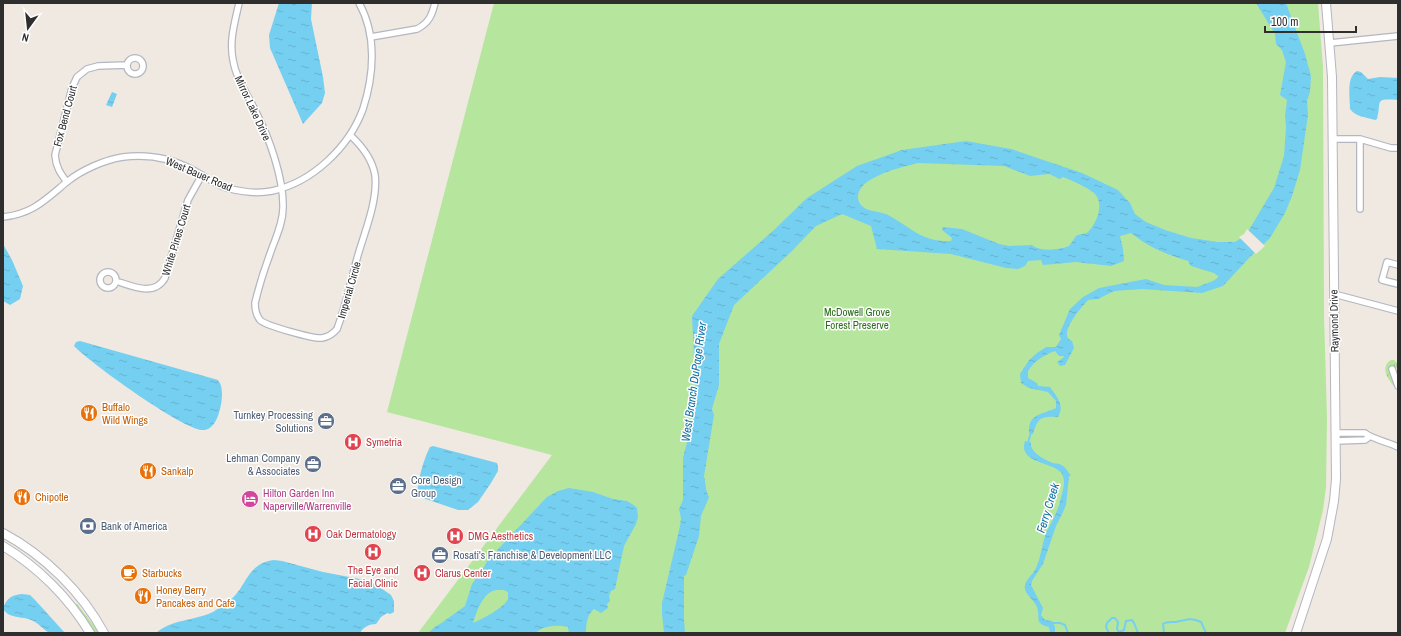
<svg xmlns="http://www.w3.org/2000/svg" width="1401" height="636" viewBox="0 0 1401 636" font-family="'Archivo Narrow',sans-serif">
<defs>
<pattern id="grass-tufts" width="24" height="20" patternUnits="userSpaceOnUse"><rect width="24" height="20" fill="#b6e59e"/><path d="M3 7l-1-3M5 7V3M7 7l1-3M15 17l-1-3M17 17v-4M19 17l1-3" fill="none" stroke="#9dc588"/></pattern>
<pattern id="water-ripples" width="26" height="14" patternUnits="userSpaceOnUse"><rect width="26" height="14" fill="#75cff0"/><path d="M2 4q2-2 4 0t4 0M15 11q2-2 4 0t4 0" fill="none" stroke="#66b2ce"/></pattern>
</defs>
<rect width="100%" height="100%" fill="#efe9e1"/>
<path fill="url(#grass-tufts)" d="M1391,360h3l4,4v4l-4,1 4,14v7c-8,-7 -20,-22 -7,-30z
M77,604l23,29h-6l-19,-28z"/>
<path fill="#b6e59e" d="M494,3h824l5,64 1,248 3,103 -1,69 -3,23 -14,57 -24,66h-867l134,-178 -165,-43z"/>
<path fill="url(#water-ripples)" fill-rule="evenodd" d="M279,3h33l-1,16 12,58 2,16 -3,10 -19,21 -33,-76 -1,-13z
M1256,3h30l19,51 6,22 -1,16 -3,9 1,14 -8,55 -8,26 -7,17 -15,25 -21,20 -26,28 -21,7 -60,-4 -28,2 -16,8 -10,1c-6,7 -32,35 -16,41l2,7 -9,17 -5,1 -3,-4 6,-4 1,-2h-5l-4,-5c-11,4 -21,10 -27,20v7l9,5 1,3 12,1c7,10 15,18 8,30 -18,-1 -20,1 -25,17l-4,-1c-1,-20 13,-18 27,-25v-7l-8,-9 -19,-4 -8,-5 -1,-9 9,-14 8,-7 9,-6h10l5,-8 -2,-4 11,-26 13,-12 16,-9 47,-9 18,6 33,2 16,-6 6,-4 -5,-4 -23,-7 -3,-5c-24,-8 -37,-12 -57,-28l-11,3 3,13 1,12 -13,5 -35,-4 -33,3 -2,-5 -13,1 -3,5 -7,3 -12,-1 -55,-14 -74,-5 -6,-23 -29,-12 -26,12 -25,26 -57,53 -15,39v41l-7,24 2,6 -10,61c2,8 1,14 5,21l-8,19 -2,20 -13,39 -2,1v43l1,14h-21l-2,-19v-11l18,-77 1,-8 -2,-9 4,-9v-42l12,-47 1,-15 -4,-80 26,-37 57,-50 32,-31 50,-32 45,-16 64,-9 45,8 71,24 36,17 12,13 5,11 11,8 19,8 26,8 27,4h17l11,-7 28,-47 10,-32 2,-29 -1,-11 2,-16 -7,-5 6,-33 -4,-12 -6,-6 -1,-10zM918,163l86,3 26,10 19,-2 11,5 3,-2c10,4 22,9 31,16 11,10 3,30 -6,39 -2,2 -9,2 -12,4l-7,10c-9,4 -29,6 -37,-1l-23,1 -10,-2 -37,-15 -19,-2 -1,3 10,8 -1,3c-30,1 -39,-13 -63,-26 -8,-4 -20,-3 -26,-9 -2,-2 -4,-5 -4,-8 -2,-21 45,-31 60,-35z
M1357,71l4,1 7,7 12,-2 18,1v22c-25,-2 -16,1 -21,19l-2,1c-9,-3 -19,-3 -25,-11 0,-11 -4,-32 7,-38z
M112,92l5,2 -5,13 -6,-2z
M3,244l9,16 11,26 -3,13 -10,6 -7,-4z
M80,341l138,39c6,7 4,21 2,29 -2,8 -6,20 -16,21 -17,3 -115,-68 -130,-84l2,-4z
M1025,441l6,1c-2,10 14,18 22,21 4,1 6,0 10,3 3,2 5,6 8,10h-2l-3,29 -3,7 -7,14 -13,38 -11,17 -1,4 12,23 -2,7 4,5 7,1 3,6v6h-5l-1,-6c-16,-4 -8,-9 -12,-20 -3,-7 -11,-12 -12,-18 -2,-8 8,-14 11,-21 5,-11 6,-24 10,-35 5,-10 10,-18 13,-28 2,-9 8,-22 3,-31 -6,-12 -45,-10 -37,-33z
M433,446l64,17 1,4v4l-7,12 -13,19 -10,8h-10l-38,-13 -2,-2c-2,-11 7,-39 12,-48z
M569,488l24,4 20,7 14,2 5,3 5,4 1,9 -2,7 -12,22 -9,43 -4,2 -2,5 1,5 -3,3 1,4 -7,5 -7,-4c-7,6 -8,15 -8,24h-17l-1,-6c-10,-3 -26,-1 -33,6h-107l8,-7 4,-2 25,-18 7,-22 12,-17 3,-6 60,-64 11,-6zM497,590h7l4,2c0,1 0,6 0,7 -3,8 -27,21 -35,24 4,-12 10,-32 24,-33z
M274,560l8,1 41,11 42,8 10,4 16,11 3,6v11l-4,2 -3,-1 -6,4 -5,7c-6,0 -13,3 -16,9h-204c16,-14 38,-12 57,-21 5,-3 10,-7 15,-10 20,-15 17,-38 46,-42z
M22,594l8,1 6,6 29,32c-4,0 -11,1 -15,0 -7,-3 -12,-11 -19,-13 -10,-4 -21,-1 -28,-11 3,-11 9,-14 19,-15z"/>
<path fill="#efe9e1" d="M1247,229l18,17 -9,8 -17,-17 5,-3z"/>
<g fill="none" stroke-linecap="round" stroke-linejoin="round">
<path stroke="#75cff0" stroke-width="2" d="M1028,443l3,-11
M1052,623h8l5,2 3,8
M1109,633l-3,-6 1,-4 5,-5h3l3,4 -1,7 2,3 5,-2 2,-9 6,-1 2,3 4,10
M1164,633l-1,-9c4,-3 8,-2 13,-2 11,-2 14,-5 25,0l5,11"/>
<defs>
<path id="street" d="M239,3c-4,19 -10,37 -6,57 3,19 15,35 23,52 13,25 28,67 27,96 0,16 -8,31 -13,46 -6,16 -11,32 -15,49 0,7 1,12 5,17 6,6 54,19 62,18 6,-1 11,-4 15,-9 9,-24 14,-49 21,-74 7,-24 20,-55 17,-80 -3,-17 -13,-29 -25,-40
M371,37l46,-8c12,-6 15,-14 18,-26
M1330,43l68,-7
M127 66a8 8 0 1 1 16 0a8 8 0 1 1-16 0Z
M1332,139h28l31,9h7
M67,182c-7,-9 -11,-15 -12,-27l17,-67 5,-11 10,-8 11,-3 29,-1
M1360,209v-70
M3,217c30,-3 43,-18 65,-36 14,-11 36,-21 55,-24 24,-3 48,1 70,13 11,6 22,14 34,18 15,4 30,6 45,3 41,-9 77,-44 91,-82 11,-34 14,-74 -4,-106
M1398,265l-11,-3 -5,18 16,4
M100 280a8 8 0 1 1 16 0a8 8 0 1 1-16 0Z
M116,281c16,5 38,16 49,-3l23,-78 14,-25
M1334,294l64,17
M1392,369l6,17
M1336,433h29c5,5 25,10 33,14
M1336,441l29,-1 4,-3"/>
<path id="secondary" d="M3,533c41,22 79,59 101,100
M3,546c35,21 66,52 87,87
M1296,633l31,-94 7,-38 2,-22 -4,-402 -6,-74"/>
</defs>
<use href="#street" stroke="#b4b7c1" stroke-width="8"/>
<use href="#secondary" stroke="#b4b7c1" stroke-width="10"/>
<use href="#street" stroke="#fff" stroke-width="5.5"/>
<use href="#secondary" stroke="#fff" stroke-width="8"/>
</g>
<defs>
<symbol id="restaurant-disc" viewBox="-11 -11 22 22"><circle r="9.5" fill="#e8710a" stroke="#fff"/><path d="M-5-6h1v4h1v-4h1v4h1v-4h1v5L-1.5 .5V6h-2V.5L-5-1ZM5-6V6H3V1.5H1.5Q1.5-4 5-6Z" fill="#fff"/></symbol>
<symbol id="office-disc" viewBox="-11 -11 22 22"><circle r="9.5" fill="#5c6f8a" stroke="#fff"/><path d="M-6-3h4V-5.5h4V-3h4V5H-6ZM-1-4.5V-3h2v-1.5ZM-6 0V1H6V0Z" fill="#fff"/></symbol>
<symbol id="hospital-disc" viewBox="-11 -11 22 22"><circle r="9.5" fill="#e0444e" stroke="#fff"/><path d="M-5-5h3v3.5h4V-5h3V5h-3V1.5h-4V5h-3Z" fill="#fff"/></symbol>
<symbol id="hotel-disc" viewBox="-11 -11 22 22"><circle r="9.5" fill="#d1479c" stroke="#fff"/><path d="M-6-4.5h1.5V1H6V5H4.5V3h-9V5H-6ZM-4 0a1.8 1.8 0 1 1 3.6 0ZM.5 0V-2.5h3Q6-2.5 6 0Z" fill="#fff"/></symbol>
<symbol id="bank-disc" viewBox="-11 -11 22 22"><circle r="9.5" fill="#5c6f8a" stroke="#fff"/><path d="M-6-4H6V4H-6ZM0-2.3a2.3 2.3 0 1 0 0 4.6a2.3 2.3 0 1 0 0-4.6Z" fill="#fff"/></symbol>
<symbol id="cafe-disc" viewBox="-11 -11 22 22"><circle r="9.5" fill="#e8710a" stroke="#fff"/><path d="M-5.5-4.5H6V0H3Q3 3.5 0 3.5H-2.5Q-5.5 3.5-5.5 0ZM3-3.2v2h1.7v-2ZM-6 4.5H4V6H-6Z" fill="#fff"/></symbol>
</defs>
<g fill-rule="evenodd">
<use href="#restaurant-disc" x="79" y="403" width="20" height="20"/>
<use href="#office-disc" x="316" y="411" width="20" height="20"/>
<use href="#hospital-disc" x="343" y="432" width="20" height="20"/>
<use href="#office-disc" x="303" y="454" width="20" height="20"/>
<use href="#restaurant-disc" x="138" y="461" width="20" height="20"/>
<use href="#office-disc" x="388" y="476" width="20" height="20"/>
<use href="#restaurant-disc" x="12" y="487" width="20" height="20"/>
<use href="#hotel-disc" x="240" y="489" width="20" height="20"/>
<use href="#bank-disc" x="78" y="516" width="20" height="20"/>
<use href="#hospital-disc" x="303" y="524" width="20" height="20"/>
<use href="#hospital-disc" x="445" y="526" width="20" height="20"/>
<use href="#hospital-disc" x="363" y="542" width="20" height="20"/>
<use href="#office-disc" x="430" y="545" width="20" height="20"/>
<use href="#cafe-disc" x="119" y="563" width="20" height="20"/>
<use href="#hospital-disc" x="412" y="563" width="20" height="20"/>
<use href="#restaurant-disc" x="133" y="586" width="20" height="20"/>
</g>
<g text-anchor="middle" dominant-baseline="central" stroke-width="3" stroke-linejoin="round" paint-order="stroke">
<g font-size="11" fill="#2e2e2e" stroke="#fff">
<text transform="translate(253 108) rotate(65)">Mirror Lake Drive</text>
<text transform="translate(65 116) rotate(-75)">Fox Bend Court</text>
<text transform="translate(199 174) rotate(23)">West Bauer Road</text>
<text transform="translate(176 240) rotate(-73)">White Pines Court</text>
<text transform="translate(349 290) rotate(-74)">Imperial Circle</text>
<text transform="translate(1334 321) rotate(-91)">Raymond Drive</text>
</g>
<g font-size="11" fill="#2c6e1b" stroke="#fff">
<text x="857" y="312">McDowell Grove<tspan x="857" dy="13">Forest Preserve</tspan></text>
</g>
<g font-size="11" fill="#c56008" stroke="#fff" text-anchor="start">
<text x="102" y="407">Buffalo<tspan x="102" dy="13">Wild Wings</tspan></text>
<text x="161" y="471">Sankalp</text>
<text x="35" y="497">Chipotle</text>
<text x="142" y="573">Starbucks</text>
<text x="156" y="590">Honey Berry<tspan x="156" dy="13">Pancakes and Cafe</tspan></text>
</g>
<g font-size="11" fill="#4e5e75" stroke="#fff" text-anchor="start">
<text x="313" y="415" text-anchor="end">Turnkey Processing<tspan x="313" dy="13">Solutions</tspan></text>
<text x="300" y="458" text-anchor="end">Lehman Company<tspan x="300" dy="13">&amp; Associates</tspan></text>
<text x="411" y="480">Core Design<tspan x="411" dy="13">Group</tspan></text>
<text x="101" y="526">Bank of America</text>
<text x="453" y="555">Rosati's Franchise &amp; Development LLC</text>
</g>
<g font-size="11" fill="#be3a42" stroke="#fff" text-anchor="start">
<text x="366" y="442">Symetria</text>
<text x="326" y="534">Oak Dermatology</text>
<text x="468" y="536">DMG Aesthetics</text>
<text x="373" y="570" text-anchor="middle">The Eye and<tspan x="373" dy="13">Facial Clinic</tspan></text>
<text x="435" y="573">Clarus Center</text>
</g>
<g font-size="11" fill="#b23c85" stroke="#fff" text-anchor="start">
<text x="263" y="493">Hilton Garden Inn<tspan x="263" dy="13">Naperville/Warrenville</tspan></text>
</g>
<g font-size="12" font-style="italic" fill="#0d6fa3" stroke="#fff">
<text transform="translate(694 382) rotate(-82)">West Branch DuPage River</text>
<text transform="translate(1048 508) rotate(-73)">Ferry Creek</text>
</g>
</g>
<rect width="1401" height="636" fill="none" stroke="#2e2e2e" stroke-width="8"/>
<g transform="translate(28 28) rotate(195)" stroke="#ffffff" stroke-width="3" paint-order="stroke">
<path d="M0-3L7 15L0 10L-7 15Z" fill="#2e2e2e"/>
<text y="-6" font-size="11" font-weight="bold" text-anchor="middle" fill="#2e2e2e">N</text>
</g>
<path d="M1265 26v6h91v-6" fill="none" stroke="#2e2e2e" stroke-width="2"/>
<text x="1271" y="26" font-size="12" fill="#2e2e2e" stroke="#ffffff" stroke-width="3" paint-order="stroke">100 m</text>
</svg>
